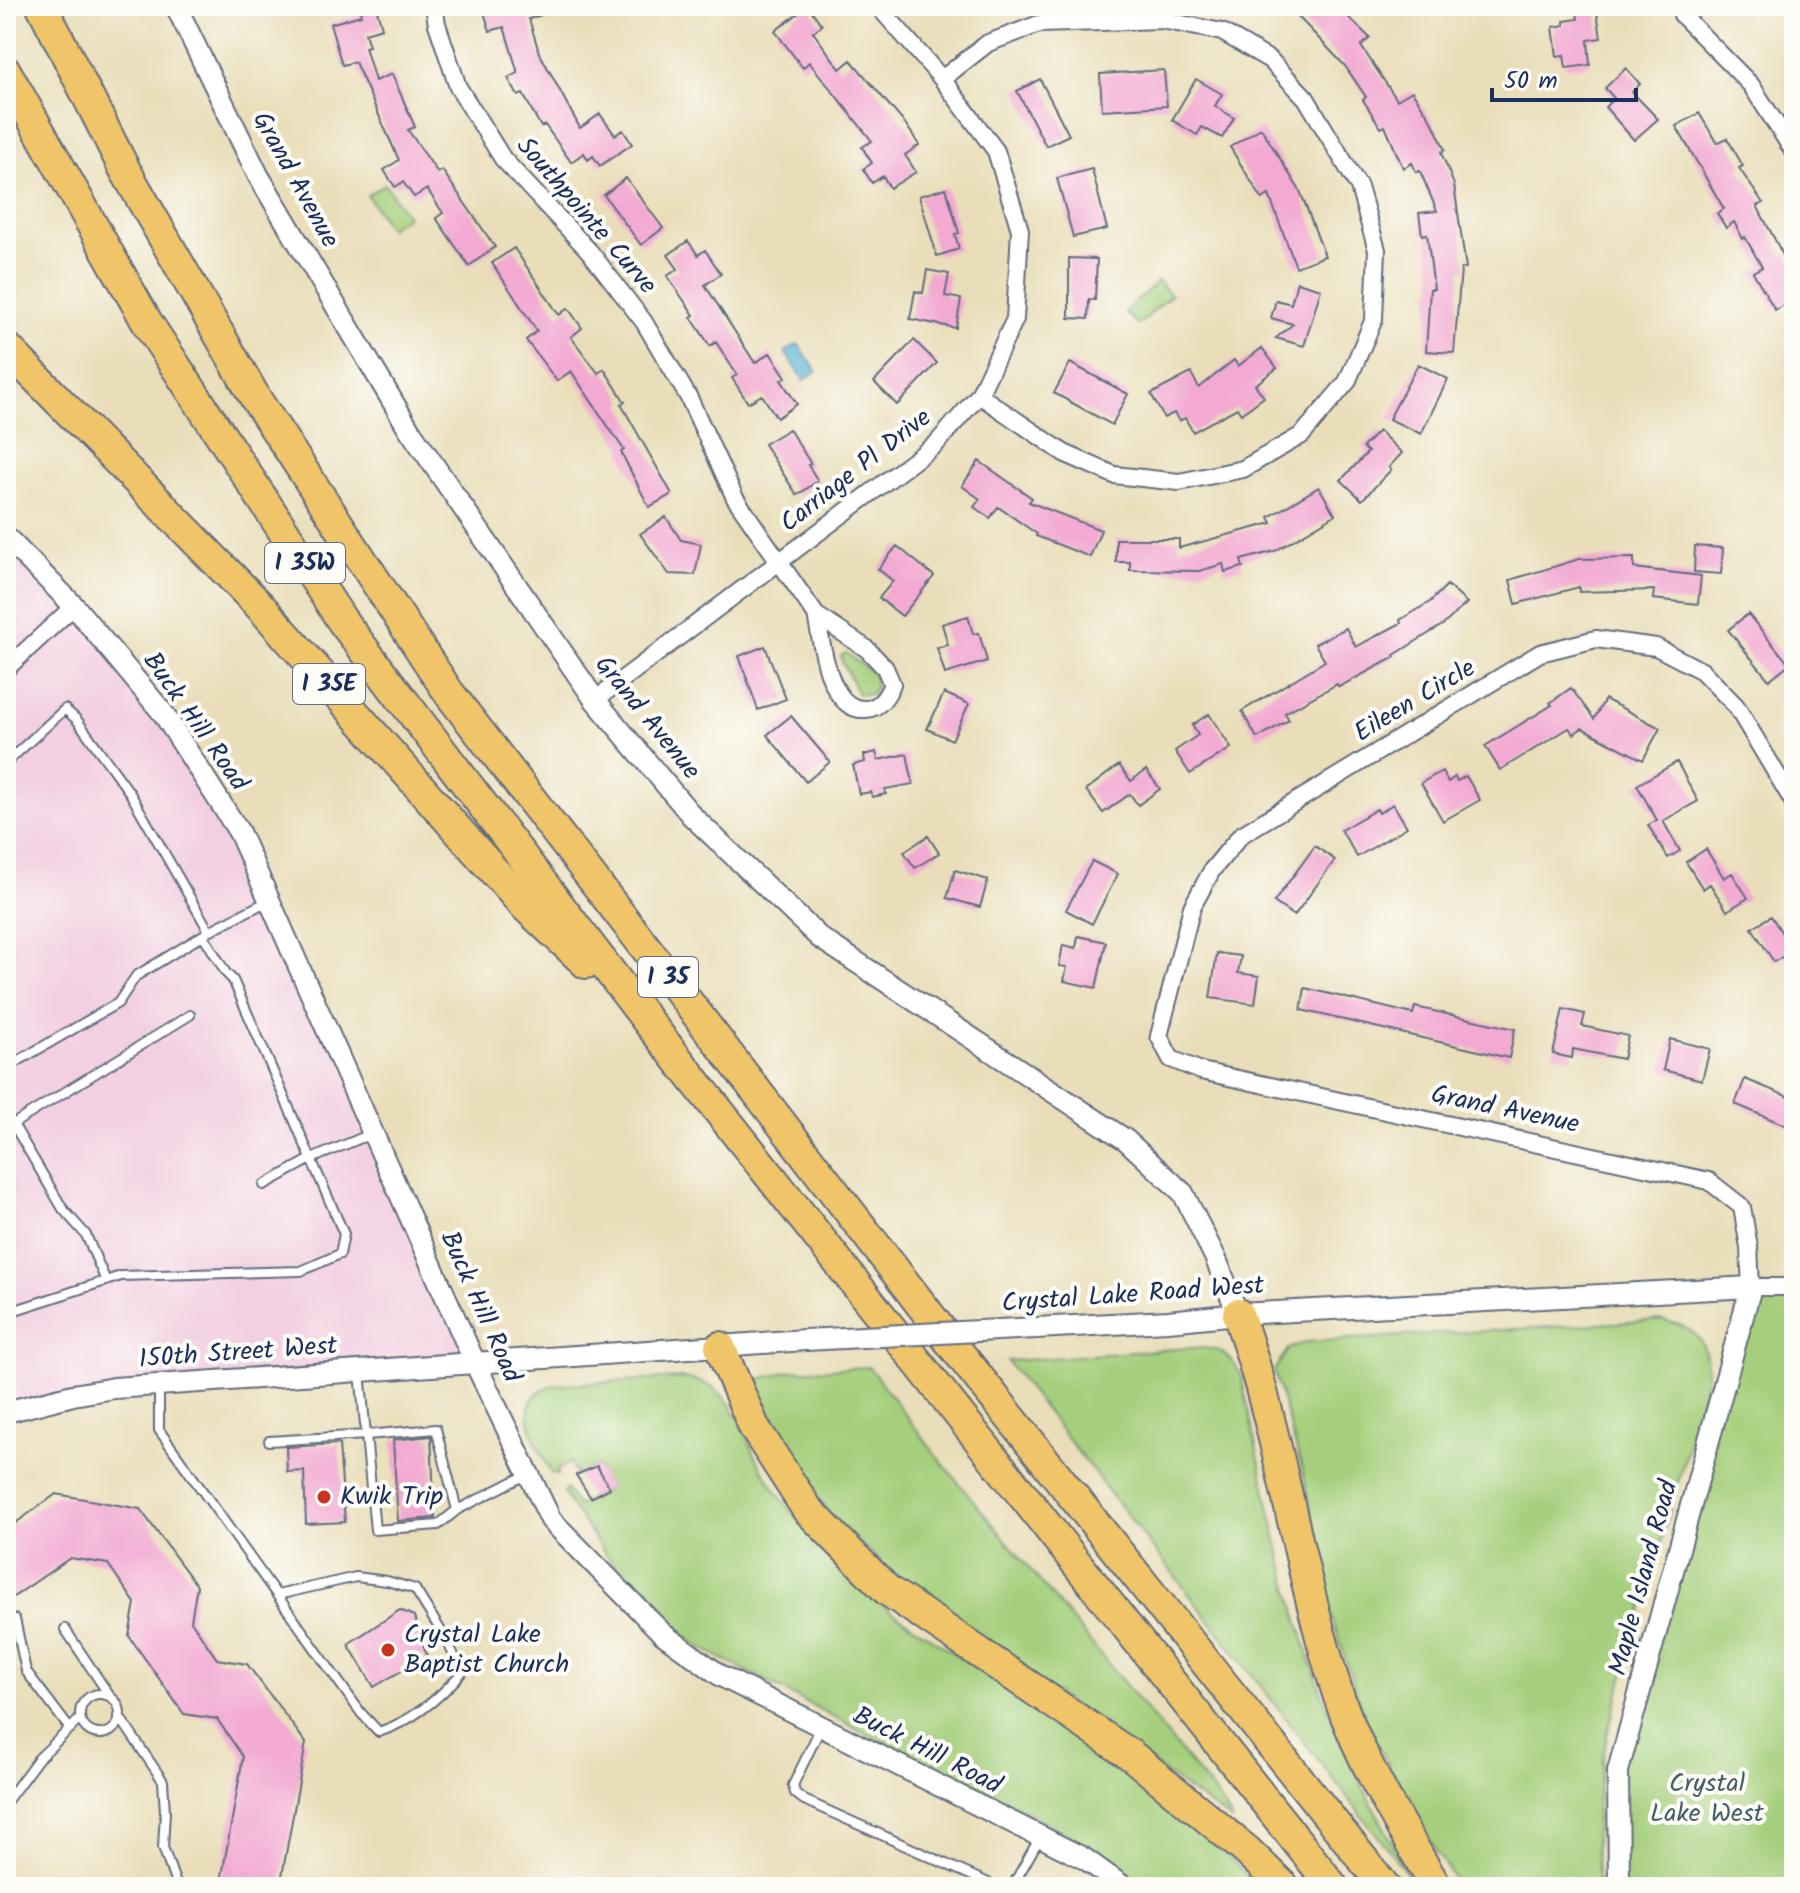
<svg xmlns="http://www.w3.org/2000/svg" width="1800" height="1893" viewBox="0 0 1800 1893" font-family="Kalam,sans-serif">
<rect width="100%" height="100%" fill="#fdfcf7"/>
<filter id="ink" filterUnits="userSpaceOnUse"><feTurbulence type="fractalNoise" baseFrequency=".0125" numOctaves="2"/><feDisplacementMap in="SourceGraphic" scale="16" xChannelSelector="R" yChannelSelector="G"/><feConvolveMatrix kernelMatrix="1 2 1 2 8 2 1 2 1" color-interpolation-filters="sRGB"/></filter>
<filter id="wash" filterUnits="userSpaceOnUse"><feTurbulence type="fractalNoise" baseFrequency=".006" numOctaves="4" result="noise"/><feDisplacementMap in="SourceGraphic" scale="32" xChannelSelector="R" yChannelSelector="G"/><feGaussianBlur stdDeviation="1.8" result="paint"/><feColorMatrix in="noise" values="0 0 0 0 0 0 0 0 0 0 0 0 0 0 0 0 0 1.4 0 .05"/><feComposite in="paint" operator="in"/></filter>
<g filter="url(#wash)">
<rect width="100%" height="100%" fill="#e9deb9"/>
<path fill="#f2cfe1" d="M6,537l68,69 165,226 236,531 -316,21 -153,28z"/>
<path fill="#a5cf7b" stroke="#607f6c" stroke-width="2" d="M385,184l22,32 -18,12 -22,-33z
M1158,281l13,14 -33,30 -13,-13z
M846,653l28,21 2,14 -5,6h-13l-16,-33 -1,-5z
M1751,1287h43v600h-175l-1,-116z
M1662,1320c38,8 48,24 44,62l-99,353c-8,49 -16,102 -8,152h-140l-23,-36 -69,-126 -36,-110 -28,-143 -29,-101 14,-22 18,-7z
M1188,1348c29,0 38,0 53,27 22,105 43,212 79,313 23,66 58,127 89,188l-402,-515z
M869,1367l74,97 276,334 14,24c-67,-48 -134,-97 -201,-146 -104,-76 -245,-162 -276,-296l34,-9z
M682,1378c14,2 28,5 39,16 20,20 27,51 41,75 29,49 70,91 111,130l253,169 103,89 28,30h-110l-58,-40 -62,-35 -94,-44 -239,-124 -54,-49 -36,-43 -36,-51 -4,-8 2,-4 12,17 31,-18 -12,-22 -21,9 -6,-13 -12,8v5l-7,-2c-13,-28 -45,-74 3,-88z"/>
<path fill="#54b1d2" stroke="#387098" stroke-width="2" d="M798,344l19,27 -13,9 -19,-28z"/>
<g id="blocks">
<path fill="#f2a9d2" d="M482,6h78v3l-31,10 10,33 41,76 20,-14 15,21 8,-5 9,14 -32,22 -7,-10 -5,4 -4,-7 -13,9 -26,-37 -4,2 -18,-33 -5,2 -10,-18 10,-5 -14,-46 -14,4z
M808,6l14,19 -9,7 27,37 11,-9 56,66 12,19 -14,10 11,17 -26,16 -7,-12 -11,7 -9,-14 9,-6 -10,-16 10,-6 -63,-79 -6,6 -28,-37z
M1288,6h49l33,32 -9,8 36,54 15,-9 21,32 12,27 -4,2 13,33 12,83 -5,1 -7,84 -28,-2 4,-62h4l-7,-55 -5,1 -3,-22 18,-2 -17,-40 -4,1 -4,-9 -9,5 -18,-42 -4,2 -18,-28 3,-3 -21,-31z
M1576,6h20l5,32 -13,2 2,25 -24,3 -2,-13 -7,1 -4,-29 12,-2 -1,-4 14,-2z
M376,7l6,21 -17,5 4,13 -4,1 10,34 17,-7 23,53 -7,3 30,43 4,-3 53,77 -26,19 -33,-48 7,-5 -16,-24 -13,8 -11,-15 -8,5 -11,-17 15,-10 -44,-98 -13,3 -12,-41 31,-9 -1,-4z
M1626,68l14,16 -8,8 26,27 -24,21 -29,-33 9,-9 -9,-10z
M1164,70l3,36 -65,4 -2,-36z
M1040,79l29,56 -23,11 -29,-55z
M1196,79l26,15 -7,12 19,12 -12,20 -20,-11 -5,8 -25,-15z
M1699,113l18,30 10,-5 16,28 -4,2 24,35 -6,3 26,49 3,-2 8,14v32l-19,11 -22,-38 9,-5 -17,-30 -2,2 -9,-17 -8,6 -9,-15 7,-4 -48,-83z
M1261,128l39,63 25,65 -29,11 -27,-72 -7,4 -32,-52z
M1092,169l15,60 -34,8 -16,-59z
M626,178l37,50 -22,17 -37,-50z
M946,188l13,45 -4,1 4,15 -22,7 -18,-60z
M688,241l10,14 7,-5 16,24 -16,11 50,78 15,-10 16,24 -5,3 16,24 -20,14 -15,-23 -14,8 -16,-25 5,-3 -21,-33 -6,4 -19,-29 3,-2 -27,-39 11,-7 -10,-14z
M514,248l45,67 9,-7 14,20 -11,9 27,36 6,-4 21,33 -4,2 51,90 -23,13 -28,-55 3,-2 -53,-79 -14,10 -31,-41 11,-9 -45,-68z
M1069,258l28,1 -2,41h-6l-1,19 -19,-1z
M927,270l22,4 -4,22 16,3 -5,29 -46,-9 5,-28 8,2z
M1297,282l24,7 -17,57 -28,-8 17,-14 -22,-6 5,-18 15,4z
M914,340l23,23 -40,42 -23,-23z
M1262,348l15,20 -22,17 9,12 -23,17 -4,-6 -44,24 -8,-14 -6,3 -5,-8 -10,5 -13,-24 40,-21 8,15 35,-28 4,6z
M1070,363l58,31 -16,31 -58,-32z
M1418,364l30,15 -27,55 -32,-15z
M789,429l22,35 -3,1 10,16 -21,14 -33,-51z
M1379,431l23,22 -13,14 2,3 -29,30 -21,-20 27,-28 -5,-5z
M979,461l53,37 -3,4 72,28 -11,27 -54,-21 1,-2 -39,-27 -8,11 -16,-11 6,-8 -18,-13z
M1319,487l16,28 -60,36 -34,9 2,7 -18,5 -2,-8 -24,7 -69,-1v-8h-14v-23h63v9l93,-25 -3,-6z
M666,517l15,23 20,4 -6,31 -26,-1 -29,-40z
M897,546l37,30 -32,40 -23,-18 14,-17 -15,-12z
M1695,546l28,2 -2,26 -27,-2z
M1634,558v10l67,8 -3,28 -45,-5 1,-9 -75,2v-5l-63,17 -6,-24 69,-21z
M1447,585l20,18 -23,21 -50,31 1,2 -56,30 -2,-3 -52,29 4,7 -32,18 -15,-27 83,-50 -10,-17 31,-16 10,19 45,-24 -1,-3 30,-18z
M1748,614l41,50 -20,16 -41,-50z
M968,616l5,18 6,-1 8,28 -42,13 -8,-26 11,-3 -6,-21z
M765,646l21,53 -28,11 -19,-54z
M1571,688l23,31 11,-20 55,29 -17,32 -61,-32 -8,6 -5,-6 -69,42 -15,-24 67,-41 -2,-2z
M944,693l25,11 -17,36 -25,-11z
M1209,714l22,34 -41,26 -15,-23 23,-16 -6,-10z
M791,716l39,46 -24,20 -39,-47z
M876,752l2,8 29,-6 6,30 -28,5 1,5 -14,3 -1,-5 -12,2 -6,-29 12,-3 -1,-7z
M1677,762l21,39 -35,20 17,30 -12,7 -20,-33 9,-5 -20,-35z
M1119,765l12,16 15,-11 14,19 -22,16 -8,-11 -27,19 -17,-23z
M1442,771l6,11 7,-5 2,4 9,-5 14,24 -37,21 -22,-38z
M1393,804l14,23 -50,30 -16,-27 36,-21 2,4z
M928,836l11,17 -24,15 -11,-16z
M1315,846l20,14 -41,56 -20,-14z
M1706,849l18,29 8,-5 16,25 -21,13 -17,-27 -7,5 -17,-27z
M1092,861l26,13 -26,50 -26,-14z
M955,870l33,10 -8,27 -33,-9z
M1771,916l22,34 -19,12 -22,-34z
M1078,936l28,6 -10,46 -32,-7 3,-14 -8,-1 4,-21 13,3z
M1217,953l24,3 -3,17 21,3 -4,28 -45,-6z
M1305,988l108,26 2,-7 100,22 -6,29 -208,-48z
M1563,1009l22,5 -3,12 46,10 -5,23 -50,-10 -1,9 -19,-4z
M1670,1039l40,10 -8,31 -39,-10z
M1745,1079l49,20v30l-59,-25z
M431,1436l4,82 -37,3 -5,-81z
M339,1444l6,78 -39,2 -2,-53 -17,1 -1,-25z
M597,1466l13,22 -19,10 -15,-23z
M56,1494l84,15 57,77 -6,35 26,38 30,5 59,79 -26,144h-60l23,-130 -26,-38 -33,-5 -55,-78 6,-33 -27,-39 -38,-6 -64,44v-72z
M400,1610l14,6 13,40 -53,31 -26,-43z"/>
</g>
</g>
<g filter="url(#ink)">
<use href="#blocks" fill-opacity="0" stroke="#636c7e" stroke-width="2"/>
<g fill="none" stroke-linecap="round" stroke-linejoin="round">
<defs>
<path id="service" d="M6,763l59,-54 12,11 53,73 79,138 61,-31
M6,1068l112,-65 18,-27 69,-42
M264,1185l47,-26 62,-26
M106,1281l-20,-46 -23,-26 -50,-85 177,-109
M6,1313l115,-37 180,-5 39,-17 4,-20 -111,-254 -7,-7 -23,-38
M360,1372l6,63 70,-6 21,81 71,-36
M159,1385v45l202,283 18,19c33,-11 60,-33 83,-60l-16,-33 -31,-50 -28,-8 -31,-4 -79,18
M269,1441l97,-6 9,95 63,-5 19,-15
M15,1619l11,52 44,58
M65,1629l44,66
M80 1714a20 20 0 1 1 40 0a20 20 0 1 1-40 0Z
M119,1716l44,65 2,31 -2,35 14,40
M821,1727l-28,58 2,8 9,7 193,87
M6,1802l32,-43 42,-40
M1012,1887l27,-48"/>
<path id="minor" d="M434,6l3,18 21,63 45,72 87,93 54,70 45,76 46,100 81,117 51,34 18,19 7,16c-5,12 -12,24 -26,25 -38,3 -44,-67 -50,-94
M1682,15l69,70 43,67
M942,79l46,-36 51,-19 123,-4 60,12 48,28 36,38 53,89 18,63 -3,69 -27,63 -45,53 -59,34 -64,13 -65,-7 -50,-22 -85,-58
M6,669l68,-63
M595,700l341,-256 43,-49 36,-76 5,-89 -24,-79 -54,-72 -64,-73
M1794,803l-58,-97 -34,-35 -46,-24 -60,-8 -56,14 -299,182 -29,35 -20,37 -33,129 12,23 30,12 508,110 33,26 7,40 2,40h43"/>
<path id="tertiary" d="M176,6l82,169 151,254 186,271 97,116 128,122 306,202 57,53 32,64 23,57
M6,537l68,69 89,107 76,119 236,531 76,157 112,114 58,42 364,183 39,28
M1036,1328l132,-7 70,-7 513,-27 -133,484 1,116
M6,1412l67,-17 41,-7 691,-48"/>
<path id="motorway" d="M42,6l83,164 131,229 193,294 498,645 438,549
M6,72l142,252 195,298 306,401 684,864
M6,347l254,259 263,298 63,59
M1238,1314c44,124 59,257 101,383 23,67 62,129 97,190
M720,1347l34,80 53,82 80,81 245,166 114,94 38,37"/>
</defs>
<use href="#service" stroke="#636c7e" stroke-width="12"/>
<use href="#minor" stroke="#636c7e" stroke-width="20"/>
<use href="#tertiary" stroke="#636c7e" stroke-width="24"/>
<use href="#motorway" stroke="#636c7e" stroke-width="34"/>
<use href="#service" stroke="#fff" stroke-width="8"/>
<use href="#minor" stroke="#fff" stroke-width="16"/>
<use href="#tertiary" stroke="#fff" stroke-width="20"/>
<use href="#motorway" stroke="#f0c469" stroke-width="30"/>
<defs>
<path id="tertiary-bridge" d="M805,1340l231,-12"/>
</defs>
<use href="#tertiary-bridge" stroke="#636c7e" stroke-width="24" stroke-linecap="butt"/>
<use href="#tertiary-bridge" stroke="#fff" stroke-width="20"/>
</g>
</g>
<g fill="#c8321e" stroke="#fdfcf7" stroke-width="3">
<circle cx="324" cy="1497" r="8"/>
<circle cx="388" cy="1650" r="8"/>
</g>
<g text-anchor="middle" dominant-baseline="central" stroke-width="8" stroke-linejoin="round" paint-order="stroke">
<g fill="#fdfcf7" stroke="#5f6c8c" stroke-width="2">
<rect x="265" y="543" width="80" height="40" rx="6"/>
<rect x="293" y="664" width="72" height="40" rx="6"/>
<rect x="638" y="957" width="60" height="40" rx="6"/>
</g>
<g font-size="24" font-weight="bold" fill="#1b2f5e">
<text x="305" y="563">I 35W</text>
<text x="329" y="684">I 35E</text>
<text x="668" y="977">I 35</text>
</g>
<g font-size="26" fill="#1b2f5e" stroke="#fdfcf7">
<text transform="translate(295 180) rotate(61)">Grand Avenue</text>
<text transform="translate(586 216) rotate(49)">Southpointe Curve</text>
<text transform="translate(856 471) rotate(-38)">Carriage Pl Drive</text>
<text transform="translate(1415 701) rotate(-31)">Eileen Circle</text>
<text transform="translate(647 718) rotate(51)">Grand Avenue</text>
<text transform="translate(195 722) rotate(55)">Buck Hill Road</text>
<text transform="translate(1505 1110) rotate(12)">Grand Avenue</text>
<text transform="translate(1133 1295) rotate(-4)">Crystal Lake Road West</text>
<text transform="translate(480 1307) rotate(66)">Buck Hill Road</text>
<text transform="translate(238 1353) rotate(-4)">150th Street West</text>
<text transform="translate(1644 1578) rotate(-75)">Maple Island Road</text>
<text transform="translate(927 1751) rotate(27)">Buck Hill Road</text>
</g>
<g font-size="26" fill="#1b2f5e" stroke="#fdfcf7" text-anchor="start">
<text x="340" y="1497">Kwik Trip</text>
<text x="404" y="1635">Crystal Lake<tspan x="404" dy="30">Baptist Church</tspan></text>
</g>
<g font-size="26" fill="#445f67" stroke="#fdfcf7">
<text x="1707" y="1784">Crystal<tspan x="1707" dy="30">Lake West</tspan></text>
</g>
</g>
<rect width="1800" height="1893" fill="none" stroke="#fdfcf7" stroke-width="32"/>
<path d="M1492 88v12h144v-12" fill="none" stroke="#1b2f5e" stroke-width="4"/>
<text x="1504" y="88" font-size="24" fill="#1b2f5e" stroke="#fdfcf7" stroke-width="6" paint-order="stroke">50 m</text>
</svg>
